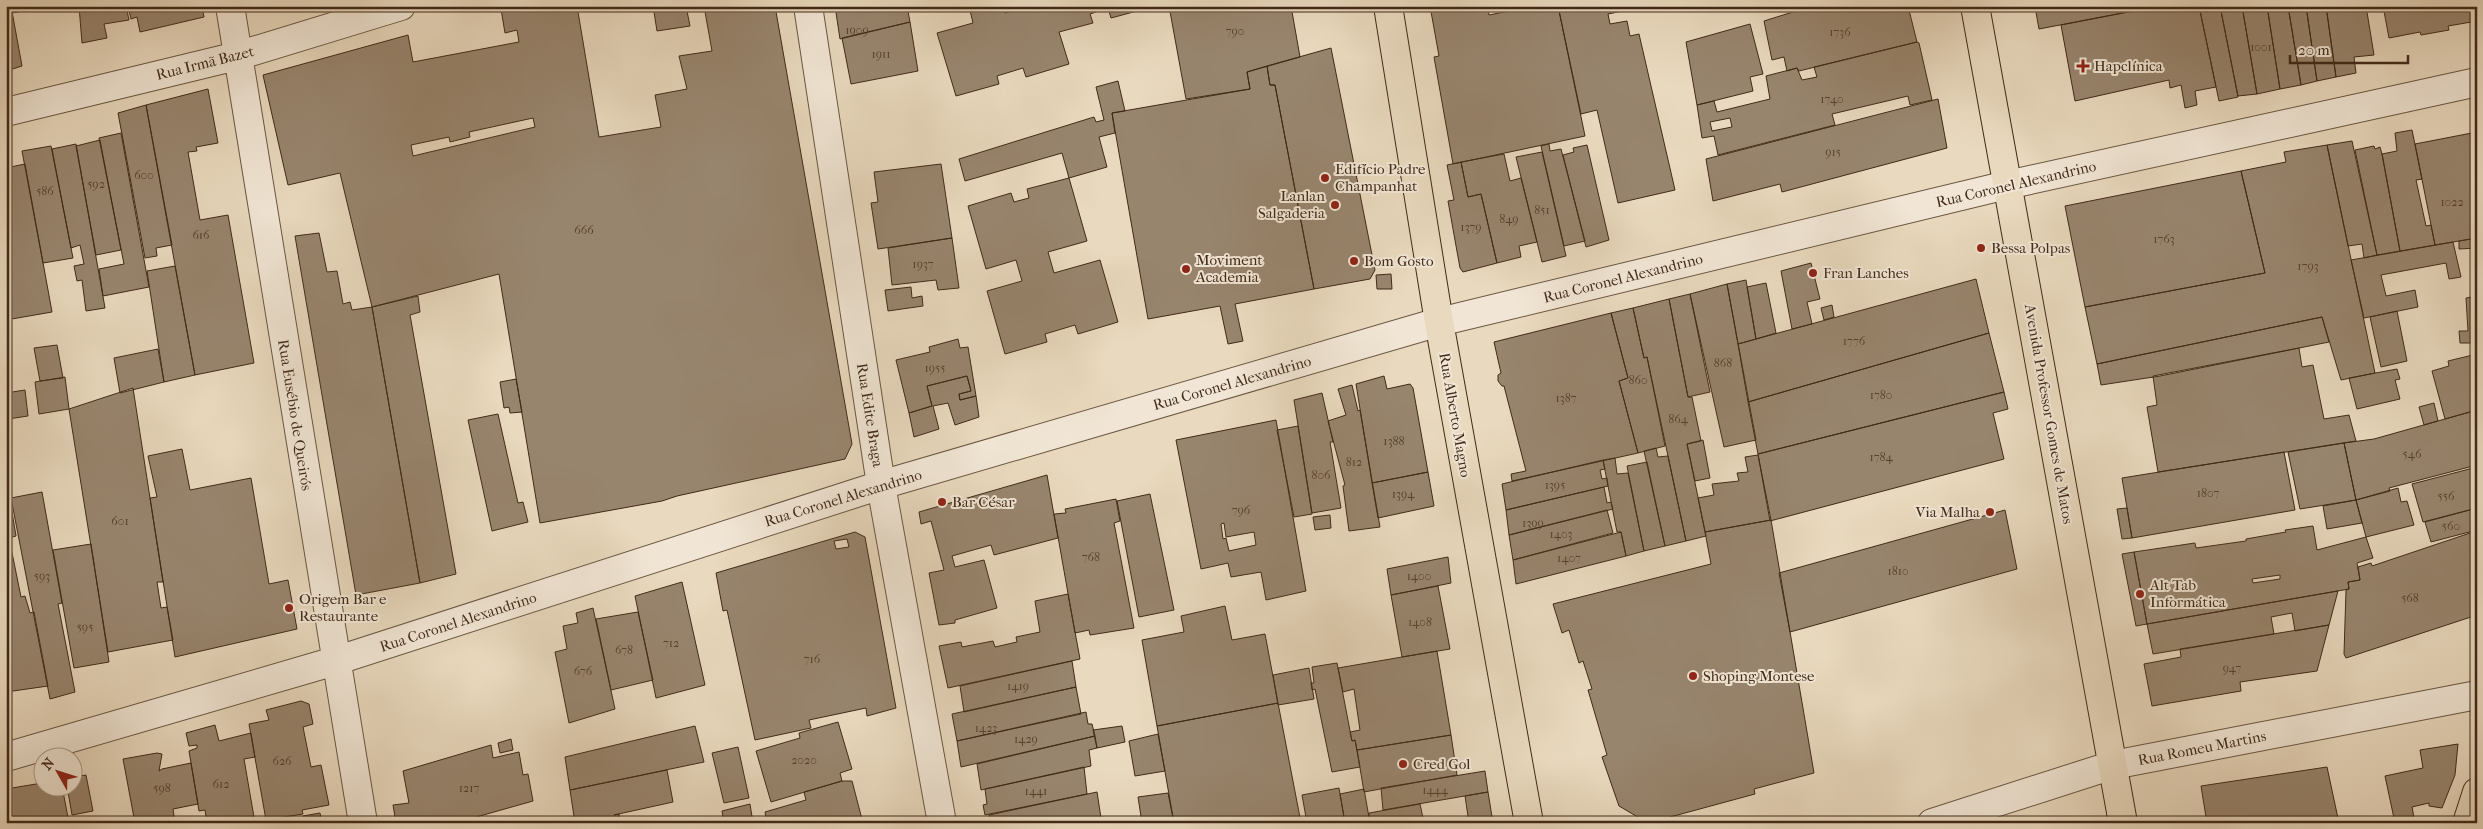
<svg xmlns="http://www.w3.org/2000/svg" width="2483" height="829" viewBox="0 0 2483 829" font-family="'IM FELL French Canon',serif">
<rect width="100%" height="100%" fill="#e9d9be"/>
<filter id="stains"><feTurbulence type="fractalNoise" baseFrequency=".004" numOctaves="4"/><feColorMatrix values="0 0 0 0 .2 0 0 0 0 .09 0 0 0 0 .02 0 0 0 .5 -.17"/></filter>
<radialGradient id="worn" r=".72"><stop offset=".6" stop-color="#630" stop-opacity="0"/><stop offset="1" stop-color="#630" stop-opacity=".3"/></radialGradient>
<path fill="#98856e" stroke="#412a18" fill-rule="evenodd" d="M6,6h5l11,60 -16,5z
M11,6h41l-40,7z
M79,6h47l3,14 -25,4 3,14 -25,5z
M128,6h74l2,11 -64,15 -3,-15 -6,2z
M512,6h65l22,131 62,-10 -6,-32 32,-6 -8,-33 33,-5 -8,-45h71l77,438 -7,15 -168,37 -15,5 -122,22 -41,-249 -127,33 -32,-134 -52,12 -25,-110 145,-40 5,27 106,-20 -2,-12 -12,3 -4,-24zM533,118l2,9 -122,29 -2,-11 38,-8 1,5 20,-5 -1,-5z
M653,6h33l4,20 -33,5z
M835,6h72l3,16 -70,17z
M969,6h34l2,7 25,-7 122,1 -41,11 -3,-10 -18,6 3,9 -34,9 10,32 -43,13 -3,-9 -26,8 2,8 -43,12 -19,-63 36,-10z
M1169,6h122l9,51 -53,15 3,17 -64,10z
M1430,6h57l2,9 45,-9h24l27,130 -132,28 -19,-107 5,-1z
M1503,6h31l-30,6z
M1558,6h90l-40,8 2,10 17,-3 3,15 9,-2 36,156 -57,13 -21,-93 -16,4z
M1812,6h96l9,36 -118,29 -2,-3 -10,3 -3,-14 -12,3 -8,-39z
M2041,6h118l-120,23 -4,-22z
M2159,6h40l17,81 -21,4 2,14 -12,3 -4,-23 -11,3 -1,-8 -94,21 -14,-76z
M2199,6h21l18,91 -19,4z
M2220,6h22l15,88 -19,2z
M2242,6h25l13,83 -23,5z
M2267,6h21l13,79 -21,4z
M2288,6h18l11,75 -16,4z
M2306,6h20l10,71 -19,4z
M2326,6h40l8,49 -20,2 2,16 -20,4z
M2383,6h94v15l-29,5 1,4 -28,5 -1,-3 -31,6z
M910,22l8,49 -67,13 -9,-46z
M1750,24l13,50 -13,3 3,14 -56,14 -11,-63z
M1917,42l2,1 13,57 -22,5 -2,-9 -76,18 3,11 -117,30 -4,-19 -12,2 -5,-33 17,-4 3,11 53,-13 -4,-23 31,-8 5,12 15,-3 -3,-10zM1730,118l2,9 -20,4 -2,-9z
M1331,48l44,222 -5,9 -56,10 -39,-204h-5l-3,-19z
M1267,66l3,19h5l39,204 -79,15 8,37 -15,3 -8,-38 -72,13 -36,-206 138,-24 -3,-17z
M1118,81l7,30 -13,2 3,20 -16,4 8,30 -38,11 -7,-25 -97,28 -6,-22 135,-42 2,5 8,-2 -8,-33z
M208,89l10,54 -22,4 1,4 -9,1 12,68 28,-5 26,148 -59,12 -49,-270z
M1938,99l9,49 -165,44 -2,-8 -67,17 -7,-42z
M146,105l26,140 -16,3 1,8 -12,2 -27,-145z
M2412,130l10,49 -6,1 10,46 5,-1 4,20 -35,6 -18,-97 15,-3 -2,-18z
M2477,132v106l-42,7 -20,-101z
M121,133l28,154 -46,9 -4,-27 25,-5 -25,-126z
M100,140l21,110 -25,5 -20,-109z
M2352,141l25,114 -13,3 -2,-14 -14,2 -21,-101z
M76,144l29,164 -19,3 -4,-31 -5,1 -3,-15 10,-2 -4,-19 -9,3 -19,-99z
M1549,144l1,7 11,-2 24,92 -21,5 -23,-100z
M1587,145l22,95 -23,7 -23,-92 11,-3 -1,-4z
M2327,145l48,228 -34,7 -19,-63 -225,47 -12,-57 180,-34 -24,-102 45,-9 -2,-10z
M51,146l22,112 -30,5 -21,-112z
M2374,146l1,3 5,-2 2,7 18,97 -23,4 -22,-105z
M1542,152l24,104 -24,6 -26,-105z
M1504,154l6,27 11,-3 16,64 -18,4 2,11 -24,6 -16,-69 -13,3 -7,-35z
M1461,162l7,35 13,-3 16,69 -34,9 -3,-4 -12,-67 6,-1 -7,-35z
M25,164l27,148 -46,8v-61l5,-1 -5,-21v-69z
M941,164l11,74 -74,11 -7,-46 7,-1 -4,-30z
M2241,171l24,102 -180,34 -20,-101z
M1069,178l18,63 -39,11 6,21 46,-13 18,62 -40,12 -3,-9 -30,9 2,8 -42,12 -18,-63 35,-10 -6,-21 -30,9 -18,-63 43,-13 3,9 15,-4 -2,-9z
M319,233l8,39 10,-1 6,33 7,-2 2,8 20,-3 48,276 -64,12 -61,-359z
M952,238l7,50 -21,2 -2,-10 -44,5 -4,-37z
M2477,238v10l-18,1v-8z
M2453,242l8,35 -12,2 -3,-16 -65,12 5,21 29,-6 3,17 -54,11 -13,-58z
M1811,263l9,36 -13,3 5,22 -20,5 -11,-58z
M175,266l20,109 -31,7 -17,-111z
M1391,274l1,15h-15l-1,-14z
M1976,279l13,54 -241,69 -10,-58z
M1746,280l10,59 -18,5 -11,-60z
M1766,283l10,50 -20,6 -9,-52z
M1727,284l29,156 -32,7 -34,-153z
M911,287l1,11 10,-2 1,10 -35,5 -3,-21z
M1690,294l20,98 -22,5 -19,-98z
M418,296l2,16 -10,3 46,259 -36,9 -48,-276z
M2477,296v47h-17l-1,-12h9l-2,-33z
M1669,299l19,98h4l9,44 -14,3 19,92 -20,5 -39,-184 -3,1 -11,-50z
M1832,305l2,12 -10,3 -3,-12z
M1633,308l11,50 3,-1 18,89 -27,7 -19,-72 9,-3 -17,-65z
M2397,311l10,50 -26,6 -11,-50z
M1611,313l17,65 -9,3 19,72 -126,28 -1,-7 15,-3 -22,-85h-2l-4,-5v-6l3,-2 -7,-31z
M2322,317l7,25 -169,34 -59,9 -4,-21z
M1989,333l15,59 -246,62 -10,-52z
M958,339l2,9 8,-1 8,49 -16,4 -1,-6 12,-3 -4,-15 -40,10 5,20 -23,7 -13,-53 34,-8 -1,-5z
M57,345l6,33 -23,3 -6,-33z
M2299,348l3,19 11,-2 11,54 25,-4 7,26 -198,31 -11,-65 10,-2 -4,-29z
M158,349l6,33 -44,11 -6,-35z
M2477,354v56l-32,9 -13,-48 17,-5 -1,-5z
M2397,369l3,10 -5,1 5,19 -43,10 -8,-31z
M967,376l4,15 -12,3 1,6 16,-4 3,21 -24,8 -7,-22 -15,3 6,23 -25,8 -5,-24 23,-7 -5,-20z
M1384,376l3,13 23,-5 3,4 15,84 -56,11 -16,-99z
M65,377l4,32 -30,5 -4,-32z
M516,379l6,33 -12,1 -1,-6 -5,1 -4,-26z
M1352,385l6,26 2,-1 20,117 -31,4 -6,-45 2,-1 -17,-64 18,-6 -8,-26z
M133,388l30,194h-6l4,26 6,-1 6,33 -65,12 -39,-243z
M25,390l3,26 -20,3 2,10h-4v-36z
M2004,392l4,17 -15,4 11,46 -234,62 -12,-67z
M1322,393l11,49h-3l11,66 -29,5 -18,-113z
M2434,403l4,18 -14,4 -5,-18z
M2477,410v55l-88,23 1,3 -34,9 -12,-57 30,-4z
M498,414l20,89 5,-1 5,20 -36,9 -24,-111z
M1276,420l30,171 -40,9 -5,-28 -30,5 -3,-14 -27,6 -25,-129zM1224,523l2,14 28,-5 2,13 -27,6 -3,-13 -3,1 -2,-15z
M1298,426l14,88 -18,3 -17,-87z
M1703,440l7,38 -15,3 -8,-37z
M2344,443l12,57 -56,9 -12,-57z
M1656,448l2,9 10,-1 18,85 -21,5 -21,-95z
M182,449l8,41 61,-12 18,106 19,-4 9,49 -122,28 -25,-159 7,-1 -9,-41z
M2284,452l11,58 -163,28 -10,-60z
M1758,455l13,65 -66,12 -7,-34 16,-3 -2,-11 27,-3 -2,-8 11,-1 -3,-15z
M1615,458l2,16 11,-1 16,78 -18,5 -5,-24h-4l-14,-72z
M1603,460l2,9 -5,1 2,9 5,-1 1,8 -102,24 -4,-26z
M1647,462l18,84 -21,5 -17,-85z
M2477,467v41l-54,14 -11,-38z
M1428,472l6,34 -56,12 -6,-35z
M1047,475l11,63 -64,17 -3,-10 -39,11 3,11 29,-7 13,48 -42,12v3l-16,2 -10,-52 15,-3 -13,-49 -10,3 -2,-12z
M1604,487l3,16 4,-1 2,7 -104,26 -3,-25z
M2398,488l3,14 6,-1 7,24 -48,12 -10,-37z
M42,492l20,111 -4,1 17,88 -25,7 -39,-201z
M1150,494l24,116 -35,7 -22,-116z
M1116,499l4,22 -6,2 20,105 -44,7 -1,-5 -14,3 -21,-119 12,-1 -1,-4z
M2356,500l6,23 -35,6 -4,-23z
M11,506l5,30 -7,2 12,59 4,-1 5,17 4,-1 14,74 -42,6v-185z
M2127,508l5,30 -10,1 -5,-30z
M2477,508v22l-46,12 -6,-20z
M1607,510l6,23 -100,27 -4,-25z
M2005,510l12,59 -227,63 -11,-59z
M1330,515l1,13 -16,2 -2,-13z
M1771,520l43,253 -60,16 1,5 -107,29 -29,-17 -17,-49 5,-2 -19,-65 4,-1 -9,-28 -4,2 -10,-33 -7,3 -9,-29 158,-40 -6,-32z
M2313,526l4,24 49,-13 7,21 -16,5 3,17 -12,2 1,7 -202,35 -13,-72 61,-9 1,5 50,-7v-2l40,-7 -1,-2zM2280,575v4l-27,4 -1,-4z
M2476,531l1,50 -5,9 5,25 -131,43 -2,-4 2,-64 3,-1 -1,-7 12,-2 -2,-13 13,-4 1,3z
M855,532l10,5 31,171 -29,8 -1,-8 -57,12 2,8 -56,12 -28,-130 -4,1 -7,-38zM847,539l2,8 -13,2 -2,-8z
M1621,532l5,24 -110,28 -3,-24z
M91,544l18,118 -35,6 -21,-118z
M2134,552l13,72 -11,2 -14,-72z
M1448,557l3,26 -60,12 -4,-26z
M682,582l23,103 -49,13 -21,-102z
M1438,586l12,63 -48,8 -11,-62z
M2338,591l-9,34 -34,6 -3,-18 -21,4 3,17 -121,20 -6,-30z
M1068,594l12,65 -132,29 -9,-42 22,-4 1,5 31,-6 2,6 22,-5 -1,-5 24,-5 -5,-31z
M1225,606l7,34 33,-6 13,69 -121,23 -15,-86 42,-8 -3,-16z
M593,608l22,101 -46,14 -14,-71 12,-3 -4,-23 15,-3 -2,-10z
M638,612l15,68 -42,10 -15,-71z
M2329,625l-12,46 -77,11 1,9 -89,15 -8,-42 37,-7 -1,-8z
M1437,651l14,84 -94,15 -2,-10 -3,1 -2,-9 10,-2 -6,-41 -11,3 -5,-24z
M1072,661l4,26 -112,25 -4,-26z
M1337,663l15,78 3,-1 5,27 -28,5 -17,-83 -3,1 -1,-7h3l-2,-16z
M1309,668l5,31 -36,6 -5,-30z
M1076,687l5,27 -124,27 -5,-27z
M301,701l8,3 4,20 -10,3 8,40 10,-2 8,40 -27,5 1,4 -37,6 -17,-96 20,-4 -3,-10z
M1278,703l23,120h-127l-17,-97z
M1086,712l2,12h4l3,12 -134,31 -4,-26z
M838,722l14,47 -12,4 2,8 -71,21 -15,-51 44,-13 -1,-5z
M215,725l4,16 32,-8 4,24 -11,2 11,64h-48l-2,-13 -6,1 -10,-60 8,-3v-3l-8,1 -3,-13z
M695,726l9,36 -134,28 -5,-33z
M1122,726l3,16 -28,6 -4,-18z
M1158,734l7,37 -30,5 -6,-35z
M1451,735l6,40 -93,17 -7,-42z
M1095,736l2,12 -8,2 2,16 -110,24 -4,-26z
M511,739l2,11 -13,3 -2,-10z
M2458,744l-3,31 -13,33 -13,-2v-3l-17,4 3,16h-20l-10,-47 38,-8 -3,-18z
M491,745l2,13 26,-6 4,23 5,-1 5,27 -78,22h-59l-3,-18 16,-2 -6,-32z
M738,747l11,51 -25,5 -12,-50z
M157,753l5,1 -3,17 3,-2 29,-6 7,41 -25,5 2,14h-40l-12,-64z
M1084,767l3,27 -102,21 -2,-10 4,-1 -2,-15z
M2327,767l12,56h-132l-6,-37z
M667,770l6,32 -59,13 5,-1 1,9h-45l-5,-33z
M1485,771l3,21 -105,18 -2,-22z
M86,775l7,36 -21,4 -5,-29h5v-9z
M842,781h10l11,42h-96l-2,-11 41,-12 -2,-8z
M42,783v3h20l7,37h-61l-2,-34z
M1339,788l6,35h-38l-5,-28z
M1364,789l6,34h-25l-5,-29z
M1097,792l4,26 -24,5h-86l-2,-8z
M1488,792l5,31h-24l-4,-27z
M1168,793l6,30h-32l-4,-26z
M750,804l3,19h-29l-2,-12z
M1420,804l4,19h-54l-1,-10z
M320,813l2,9 9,-1 1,2h-28l-1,-7z
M573,817l2,6h-27z
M1104,817l1,6h-28l24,-5z"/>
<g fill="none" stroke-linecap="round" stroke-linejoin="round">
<defs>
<path id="minor" d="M230,6l133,817
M808,6l73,479 61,338
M6,112l231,-56 164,-50
M6,757l329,-96 546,-176 558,-163 568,-137 470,-103
M1932,823l181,-58 364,-70"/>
<path id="major" d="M1388,6l51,316 90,501
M1975,6l148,817
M2467,823l10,-31"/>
</defs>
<use href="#minor" stroke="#6b5642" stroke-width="30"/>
<use href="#major" stroke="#412a18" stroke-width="30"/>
<use href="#minor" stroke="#f1e6d5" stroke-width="28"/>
<use href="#major" stroke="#e9d9be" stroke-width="28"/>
</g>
<g fill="#8f2418" stroke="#f1e6d5" stroke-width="2">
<path d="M2080.5 58.5h5v5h5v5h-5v5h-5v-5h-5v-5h5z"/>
<circle cx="1325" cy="178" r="5"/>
<circle cx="1335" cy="205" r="5"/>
<circle cx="1981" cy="248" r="5"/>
<circle cx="1354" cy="261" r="5"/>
<circle cx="1186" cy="269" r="5"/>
<circle cx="1813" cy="273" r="5"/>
<circle cx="942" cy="502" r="5"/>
<circle cx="1990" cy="512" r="5"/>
<circle cx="2140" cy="594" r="5"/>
<circle cx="289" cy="608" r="5"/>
<circle cx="1693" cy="676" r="5"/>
<circle cx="1403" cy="764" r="5"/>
</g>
<g text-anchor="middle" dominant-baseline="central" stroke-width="4" stroke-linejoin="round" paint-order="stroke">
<g font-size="12" fill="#57412e">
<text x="857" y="30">1909</text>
<text x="1235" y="31">790</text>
<text x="1840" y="32">1736</text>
<text x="2261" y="47">1001</text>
<text x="881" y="54">1911</text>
<text x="1832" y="99">1740</text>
<text x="1833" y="152">915</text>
<text x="144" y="175">600</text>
<text x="96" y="184">592</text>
<text x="45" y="191">586</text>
<text x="2452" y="202">1022</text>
<text x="1542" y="210">851</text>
<text x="1509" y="219">849</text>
<text x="1471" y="227">1379</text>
<text x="584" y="230">666</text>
<text x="201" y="235">616</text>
<text x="2164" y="239">1763</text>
<text x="923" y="264">1937</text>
<text x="2308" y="266">1793</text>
<text x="1854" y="341">1776</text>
<text x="1723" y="363">868</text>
<text x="935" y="368">1955</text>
<text x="1638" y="380">860</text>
<text x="1881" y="395">1780</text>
<text x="1566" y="398">1387</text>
<text x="1678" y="419">864</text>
<text x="1394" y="441">1388</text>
<text x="2412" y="454">546</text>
<text x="1881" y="457">1784</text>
<text x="1354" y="462">812</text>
<text x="1321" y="475">806</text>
<text x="1555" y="485">1395</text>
<text x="2208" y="493">1807</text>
<text x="1403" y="494">1394</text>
<text x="2446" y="496">556</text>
<text x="1241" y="510">796</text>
<text x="120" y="521">601</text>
<text x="1533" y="523">1399</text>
<text x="2451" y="526">560</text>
<text x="1561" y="534">1403</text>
<text x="1091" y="557">768</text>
<text x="1569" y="558">1407</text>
<text x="1898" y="571">1810</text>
<text x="42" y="576">593</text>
<text x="1419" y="576">1400</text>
<text x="2410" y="598">568</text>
<text x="1420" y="622">1408</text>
<text x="85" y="627">595</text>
<text x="671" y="643">712</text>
<text x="624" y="650">678</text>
<text x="812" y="659">716</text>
<text x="2232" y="668">947</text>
<text x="583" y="671">676</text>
<text x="1018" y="686">1419</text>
<text x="986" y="728">1423</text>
<text x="1026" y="739">1429</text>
<text x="804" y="760">2020</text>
<text x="282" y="761">626</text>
<text x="221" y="784">612</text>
<text x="162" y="788">598</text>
<text x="469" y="788">1217</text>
<text x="1435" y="790">1444</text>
<text x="1036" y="791">1441</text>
</g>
<g font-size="15" fill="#412a18" stroke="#f1e6d5">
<text transform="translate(205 63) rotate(-14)">Rua Irmã Bazet</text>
<text transform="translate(2016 184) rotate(-13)">Rua Coronel Alexandrino</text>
<text transform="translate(1623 278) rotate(-14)">Rua Coronel Alexandrino</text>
<text transform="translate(1232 383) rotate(-16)">Rua Coronel Alexandrino</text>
<text transform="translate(2049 414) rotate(80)">Avenida Professor Gomes de Matos</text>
<text transform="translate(295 415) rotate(81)">Rua Eusébio de Queirós</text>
<text transform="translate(870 415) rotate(81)">Rua Edite Braga</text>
<text transform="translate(1455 415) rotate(80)">Rua Alberto Magno</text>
<text transform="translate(843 498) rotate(-17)">Rua Coronel Alexandrino</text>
<text transform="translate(458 622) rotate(-18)">Rua Coronel Alexandrino</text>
<text transform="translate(2202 748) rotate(-11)">Rua Romeu Martins</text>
</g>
<g font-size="15" fill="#412a18" stroke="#f1e6d5" text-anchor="start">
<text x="2094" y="66">Hapclínica</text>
<text x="1335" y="169">Edifício Padre<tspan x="1335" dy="17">Champanhat</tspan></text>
<text x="1325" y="196" text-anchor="end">Lanlan<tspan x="1325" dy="17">Salgaderia</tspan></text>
<text x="1991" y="248">Bessa Polpas</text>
<text x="1196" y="260">Moviment<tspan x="1196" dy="17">Academia</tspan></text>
<text x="1364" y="261">Bom Gosto</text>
<text x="1823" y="273">Fran Lanches</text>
<text x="952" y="502">Bar César</text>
<text x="1980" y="512" text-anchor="end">Via Malha</text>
<text x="2150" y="585">Alt Tab<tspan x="2150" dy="17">Informática</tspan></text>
<text x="299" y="599">Origem Bar e<tspan x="299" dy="17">Restaurante</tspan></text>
<text x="1703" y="676">Shoping Montese</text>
<text x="1413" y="764">Cred Gol</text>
</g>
</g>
<rect width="2483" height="829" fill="none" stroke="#e9d9be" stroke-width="25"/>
<rect x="8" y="8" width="2468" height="814" fill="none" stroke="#412a18" stroke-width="2.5"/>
<rect x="12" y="12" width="2458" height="804" fill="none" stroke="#412a18"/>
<g transform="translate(58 772) rotate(309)"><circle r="24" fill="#f1e6d5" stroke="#ab9b89"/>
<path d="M0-4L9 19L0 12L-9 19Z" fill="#8f2418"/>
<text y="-8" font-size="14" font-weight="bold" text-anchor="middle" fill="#412a18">N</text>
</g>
<path d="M2290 55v8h118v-8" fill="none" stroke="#412a18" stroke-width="2.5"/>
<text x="2298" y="55" font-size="15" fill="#412a18" stroke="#f1e6d5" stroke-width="4" paint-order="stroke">20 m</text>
<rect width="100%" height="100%" filter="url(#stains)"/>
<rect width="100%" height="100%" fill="url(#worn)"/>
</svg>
